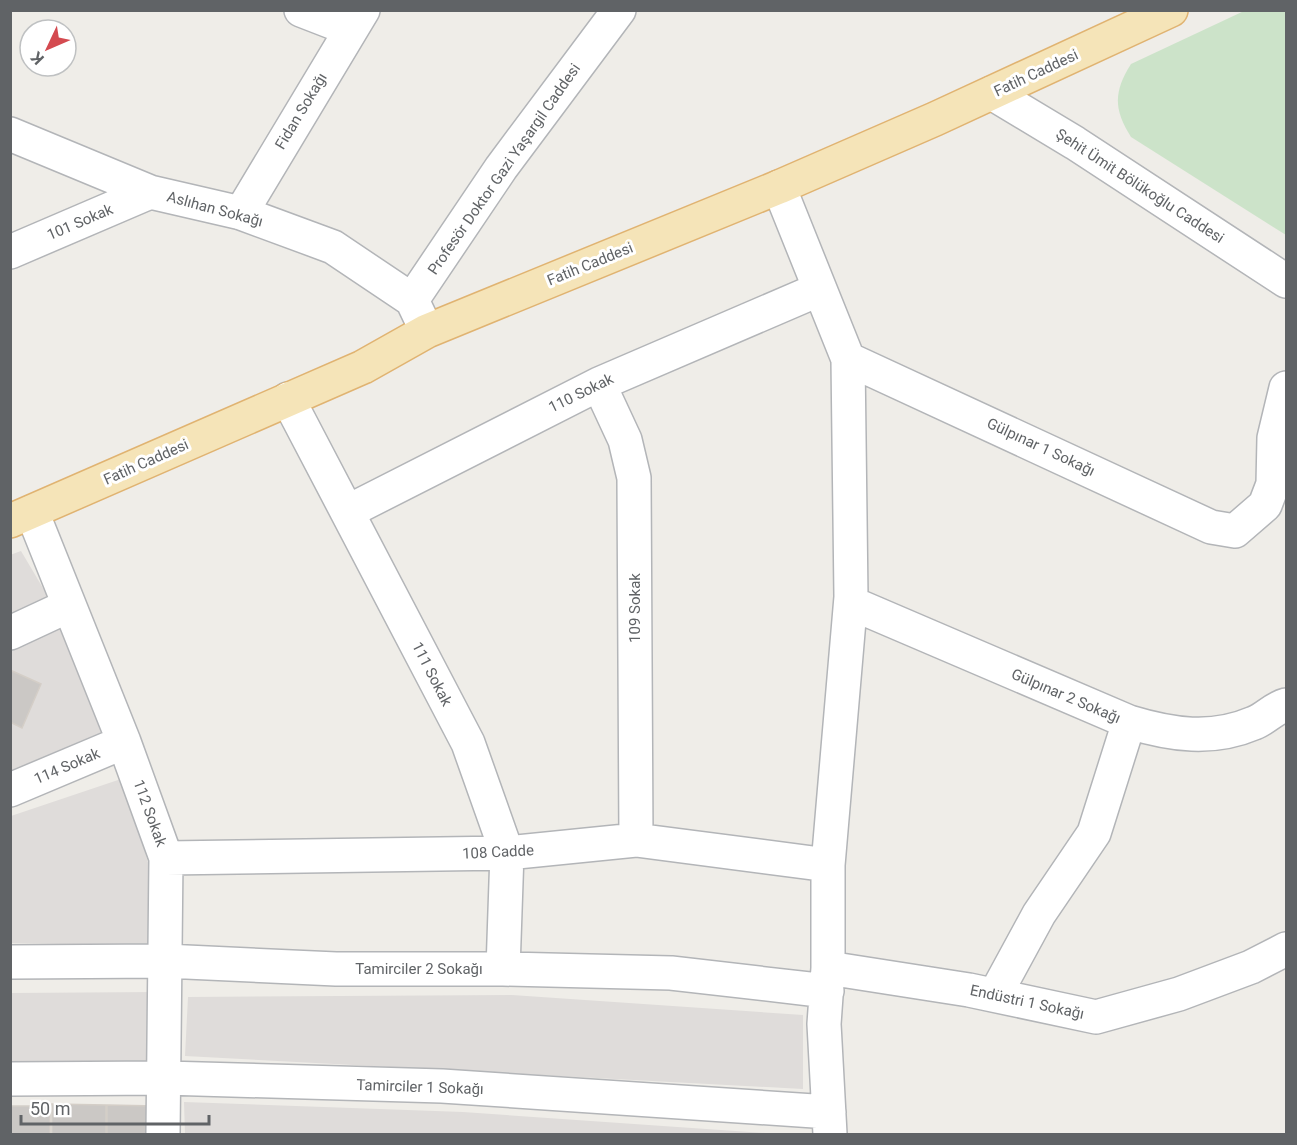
<svg xmlns="http://www.w3.org/2000/svg" width="1297" height="1145" viewBox="0 0 1297 1145" font-family="Roboto,sans-serif">
<rect width="100%" height="100%" fill="#efede8"/>
<path fill="#dfdcda" d="M21,551l32,54 -43,21v-71z
M59,622l49,114 -97,37v-128z
M124,778l36,127v41l-149,-3v-127z
M158,992l-1,74 -146,1 -1,-74z
M512,995l291,20v74l-618,-33 3,-59z
M184,1102l279,10 316,22h-594z"/>
<path fill="#cce3c9" d="M1244,11h42v224l-155,-98c-18,-28 -17,-46 0,-73z"/>
<path fill="#cbc8c5" stroke="#d4cec7" stroke-width="1.5" d="M10,670l31,14 -19,44 -12,-6z
M52,1104l54,1v29h-54z
M107,1105l49,1v28h-49z
M10,1106h40v28h-40z"/>
<g fill="none" stroke-linecap="round" stroke-linejoin="round">
<defs>
<path id="minor" d="M301,10l49,19
M992,93l83,50 211,138
M10,134l140,58 91,21 92,34 79,53
M779,187l69,172 3,238 -23,268v103l-4,56 6,110
M241,213l122,-203
M10,252l140,-60
M422,321l-10,-21 89,-132 118,-158
M848,359l363,168 24,4 30,-26 8,-21 1,-46 12,-50
M599,384l26,56 9,38 2,362
M288,399l180,344 39,110 -4,116
M349,511l250,-127 221,-95
M32,512l92,230 42,116 -3,276
M851,603l278,119c43,13 83,19 125,1 11,-4 20,-15 32,-18
M10,633l58,-27
M10,790l114,-48
M166,858l341,-5 129,-13 192,25
M10,962l155,-1 171,8h167l168,4 156,18
M828,968l141,22 127,27 83,-23 72,-27 35,-18
M995,995l44,-81 55,-81 35,-111
M10,1079l155,-1 277,8 387,26"/>
<path id="major" d="M10,521l353,-154 64,-36 352,-144 156,-68 236,-109"/>
</defs>
<use href="#minor" stroke="#b3b5b8" stroke-width="36"/>
<use href="#major" stroke="#e0b371" stroke-width="36"/>
<use href="#minor" stroke="#fff" stroke-width="33"/>
<use href="#major" stroke="#f5e4b8" stroke-width="33"/>
</g>
<g text-anchor="middle" dominant-baseline="central" stroke-width="6" stroke-linejoin="round" paint-order="stroke">
<g font-size="15" fill="#606366" stroke="#fff">
<text transform="translate(1036 73) rotate(-25)">Fatih Caddesi</text>
<text transform="translate(301 111) rotate(-59)">Fidan Sokağı</text>
<text transform="translate(504 169) rotate(-55)">Profesör Doktor Gazi Yaşargil Caddesi</text>
<text transform="translate(1140 186) rotate(33)">Şehit Ümit Bölükoğlu Caddesi</text>
<text transform="translate(215 209) rotate(15)">Aslıhan Sokağı</text>
<text transform="translate(80 222) rotate(-23)">101 Sokak</text>
<text transform="translate(590 264) rotate(-22)">Fatih Caddesi</text>
<text transform="translate(581 393) rotate(-26)">110 Sokak</text>
<text transform="translate(1041 447) rotate(25)">Gülpınar 1 Sokağı</text>
<text transform="translate(146 462) rotate(-24)">Fatih Caddesi</text>
<text transform="translate(635 608) rotate(-90)">109 Sokak</text>
<text transform="translate(432 674) rotate(63)">111 Sokak</text>
<text transform="translate(1066 696) rotate(23)">Gülpınar 2 Sokağı</text>
<text transform="translate(67 766) rotate(-23)">114 Sokak</text>
<text transform="translate(150 813) rotate(70)">112 Sokak</text>
<text transform="translate(498 852) rotate(-3)">108 Cadde</text>
<text x="419" y="969">Tamirciler 2 Sokağı</text>
<text transform="translate(1027 1002) rotate(12)">Endüstri 1 Sokağı</text>
<text transform="translate(420 1087) rotate(2)">Tamirciler 1 Sokağı</text>
</g>
</g>
<rect width="1297" height="1145" fill="none" stroke="#606366" stroke-width="24"/>
<g transform="translate(48 48) rotate(226)"><circle r="28" fill="#ffffff" stroke="#bfc1c2" stroke-width="1.5"/>
<path d="M0-4.5L10 22L0 15L-10 22Z" fill="#d44a50"/>
<text y="-9" font-size="16" font-weight="bold" text-anchor="middle" fill="#606366">K</text>
</g>
<path d="M21 1115v9h188v-9" fill="none" stroke="#606366" stroke-width="3"/>
<text x="30" y="1115" font-size="18" fill="#606366" stroke="#ffffff" stroke-width="4.5" paint-order="stroke">50 m</text>
</svg>
